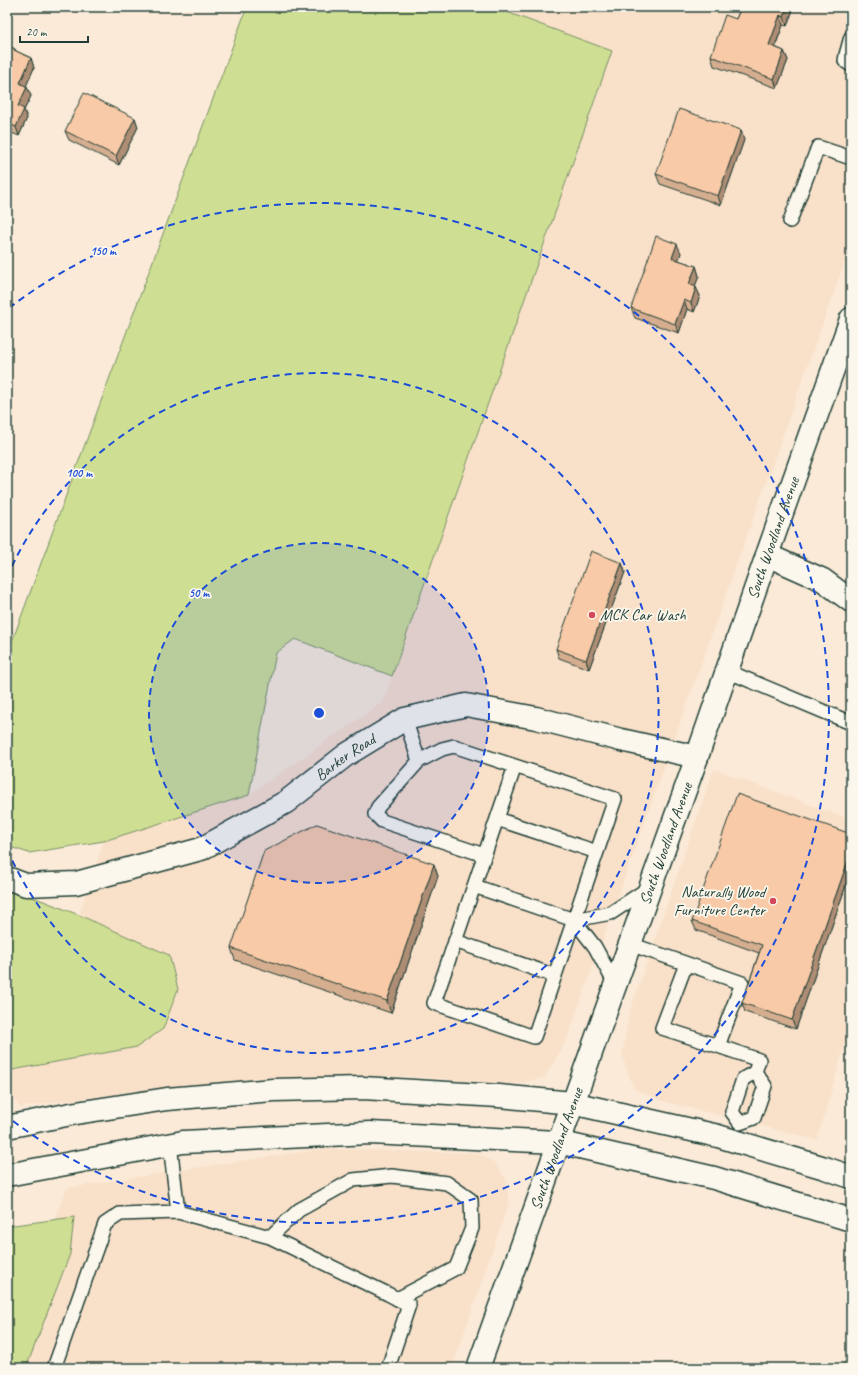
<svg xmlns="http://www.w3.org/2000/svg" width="858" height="1375" viewBox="0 0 858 1375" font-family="Caveat,sans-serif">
<rect width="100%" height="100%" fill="#faead7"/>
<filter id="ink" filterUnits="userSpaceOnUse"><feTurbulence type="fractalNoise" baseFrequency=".025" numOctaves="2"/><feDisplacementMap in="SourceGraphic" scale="8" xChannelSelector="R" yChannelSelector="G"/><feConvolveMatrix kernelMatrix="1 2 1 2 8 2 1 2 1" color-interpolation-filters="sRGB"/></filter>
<g filter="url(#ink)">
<path fill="#f9e0c9" d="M493,7h358v237l-284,795 -22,38 -30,7 -112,-8 -138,1 -120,13 -125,17 -13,-17v-19l130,-24 26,-18 15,-40 -9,-34 -90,-40 25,-74 145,-46 134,-93 229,-651z
M714,769l137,51v203l-34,117 -154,-39 -29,-12 -12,-33 7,-42z
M323,1149l154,4 17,9 12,17 3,23 -57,166h-445v-34l60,-146 160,-25z"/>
<path fill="#cedf93" stroke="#768e64" d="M247,7h246l119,44 -220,625 -97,-37 -19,14 -27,142 -145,46 -75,12 -22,-7v-191z
M7,890l34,10 38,15 90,40 9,34 -15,40 -26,18 -130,24z
M74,1217l-4,37 -44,114h-19v-142z
M851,1355v13h-12z"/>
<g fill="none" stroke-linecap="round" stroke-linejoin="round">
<defs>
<path id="service" d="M851,37l-5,18 -1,6 6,4
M790,221l28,-74 33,11
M727,671l124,52
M405,719l14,42 -41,46 -3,7 7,7 102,34
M419,761l23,-12 12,-3 161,53 -81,238 -100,-34 81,-237
M497,819l100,33
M474,886l100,34 37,-7 38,-25
M574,920l21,27 20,37
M455,941l100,35
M630,944l112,39 -24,63 -56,-18 24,-64
M718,1046l41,14 -4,12 -12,7 -11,33 8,11 14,-5 11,-32 -10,-14
M178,1212l92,25 118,57 21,11 -21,63
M270,1237l29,-27 54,-30 39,-4 55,7 24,17 1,28 -16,40 -59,31
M54,1368l51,-144 15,-10 58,-2 -8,-68"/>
<path id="minor" d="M767,555l56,25 28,21"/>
<g id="tertiary">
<path id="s1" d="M7,878l19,7 50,-2 125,-34 85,-47 60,-47 59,-36 61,-14 70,13 85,22 76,17"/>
<path id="s2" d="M478,1368l219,-611 70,-202 84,-236"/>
</g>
<path id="primary" d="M7,1127l69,-14 91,-14 106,-9 90,-2 136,8 73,7 146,33 107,32 26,9
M7,1175l176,-33 187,-9 188,9 156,36 137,42"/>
</defs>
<use href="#service" stroke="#1f3d34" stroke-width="16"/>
<use href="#minor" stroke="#1f3d34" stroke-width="25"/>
<use href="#tertiary" stroke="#1f3d34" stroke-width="25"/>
<use href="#primary" stroke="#1f3d34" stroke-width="25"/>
<use href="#service" stroke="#fbf7ec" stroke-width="13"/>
<use href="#minor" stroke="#fbf7ec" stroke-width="22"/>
<use href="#tertiary" stroke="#fbf7ec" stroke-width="22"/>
<use href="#primary" stroke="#fbf7ec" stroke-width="22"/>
</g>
<path fill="#d5ae90" stroke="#1f3d34" d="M741,7h53l-7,19 -4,-1 -8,22 9,4 4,9 -11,28 -63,-22 -3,-10 25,-37z
M7,45l8,4 1,2 15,7 3,10 -8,18 5,10 -7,14 3,8 -8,18 -12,-5z
M135,118l3,9 -19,38 -50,-25 -4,-9z
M744,140l-23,65 -61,-21 -4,-10z
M681,253l-3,7 18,6 3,10 -4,10 5,10 -6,16 -7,-3 -8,24 -44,-15 -4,-10z
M622,563l3,9 -36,97 -30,-11 -3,-9z
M851,834v37l-55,158 -51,-17 -3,-9 17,-50 -63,-23 -4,-9z
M438,876l-47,137 -156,-53 -4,-12z"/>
<path fill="#ae8d75" stroke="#1f3d34" d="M787,7h7l-7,19 -3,-9z
M780,15l3,10 -11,29 -3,-9z
M784,51l4,9 -11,28 -3,-9z
M31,58l3,10 -11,25 -3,-10z
M27,87l4,9 -7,14 3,8 -8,18 -3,-9 2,-21z
M135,118l3,9 -19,38 -3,-9z
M741,130l3,10 -23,65 -3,-9z
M677,244l4,9 -5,15 -4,-10z
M696,266l3,10 -7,18 -3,-10z
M696,287l4,9 -6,16 -3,-9z
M684,300l3,9 -8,24 -4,-9z
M622,563l3,9 -36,97 -3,-9z
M851,852v19l-55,158 -4,-9z
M434,864l4,12 -47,137 -4,-12z"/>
<path fill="#f8caa7" stroke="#1f3d34" d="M741,7h46l-3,10 -4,-2 -11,30 15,6 -10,28 -63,-23 14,-41 11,4z
M7,45l8,4 -1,1 17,8 -11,25 7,4 -9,19 6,3 -8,18 -9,-4z
M84,93l51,25 -19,38 -51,-25z
M679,109l62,21 -23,66 -62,-22z
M656,236l21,8 -5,14 24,8 -7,18 7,3 -5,16 -7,-3 -9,24 -44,-16z
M591,551l31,12 -36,97 -30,-11z
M737,794l114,40v18l-59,168 -50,-17 20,-58 -70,-24z
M317,824l117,40 -47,137 -156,-53 33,-97z"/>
</g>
<circle cx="319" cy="713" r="170" fill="#1d4ed8" fill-opacity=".12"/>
<g fill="none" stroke="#1d4ed8" stroke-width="2" stroke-dasharray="7 5">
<circle cx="319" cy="713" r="170"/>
<path d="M7 577A340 340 0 1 1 7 849"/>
<path d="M9 308A510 510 0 1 1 9 1118"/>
</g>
<g fill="#d1495b" stroke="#fbf7ec" stroke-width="1.5">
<circle cx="592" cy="615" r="4"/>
<circle cx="773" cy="901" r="4"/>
</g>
<g text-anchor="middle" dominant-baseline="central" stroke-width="3.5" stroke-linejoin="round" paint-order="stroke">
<g font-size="16" fill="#1f3d34" stroke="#fbf7ec">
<text stroke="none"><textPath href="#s2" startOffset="881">South Woodland Avenue</textPath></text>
<text stroke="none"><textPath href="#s1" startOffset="371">Barker Road</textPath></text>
<text stroke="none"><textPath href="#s2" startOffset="557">South Woodland Avenue</textPath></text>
<text stroke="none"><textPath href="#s2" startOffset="233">South Woodland Avenue</textPath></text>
</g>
<g font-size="16" fill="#1f3d34" stroke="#fbf7ec" text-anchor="start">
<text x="600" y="615">MCK Car Wash</text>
<text x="765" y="892" text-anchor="end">Naturally Wood<tspan x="765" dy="18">Furniture Center</tspan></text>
</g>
</g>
<circle cx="319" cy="713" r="6" fill="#1d4ed8" stroke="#fbf7ec" stroke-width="2"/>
<g font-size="12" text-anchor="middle" font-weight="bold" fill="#1d4ed8" stroke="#fbf7ec" stroke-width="3.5" stroke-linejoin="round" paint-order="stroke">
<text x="103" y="255">150 m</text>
<text x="79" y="477">100 m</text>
<text x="199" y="597">50 m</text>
</g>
<rect width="858" height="1375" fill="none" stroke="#fbf7ec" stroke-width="24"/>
<rect x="12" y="12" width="834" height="1351" fill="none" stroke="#1f3d34" stroke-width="1.5" filter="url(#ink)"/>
<path d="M20 36v6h68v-6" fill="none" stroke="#1f3d34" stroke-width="2"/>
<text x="26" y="36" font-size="12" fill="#1f3d34" stroke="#fbf7ec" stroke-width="3" paint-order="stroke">20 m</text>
</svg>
